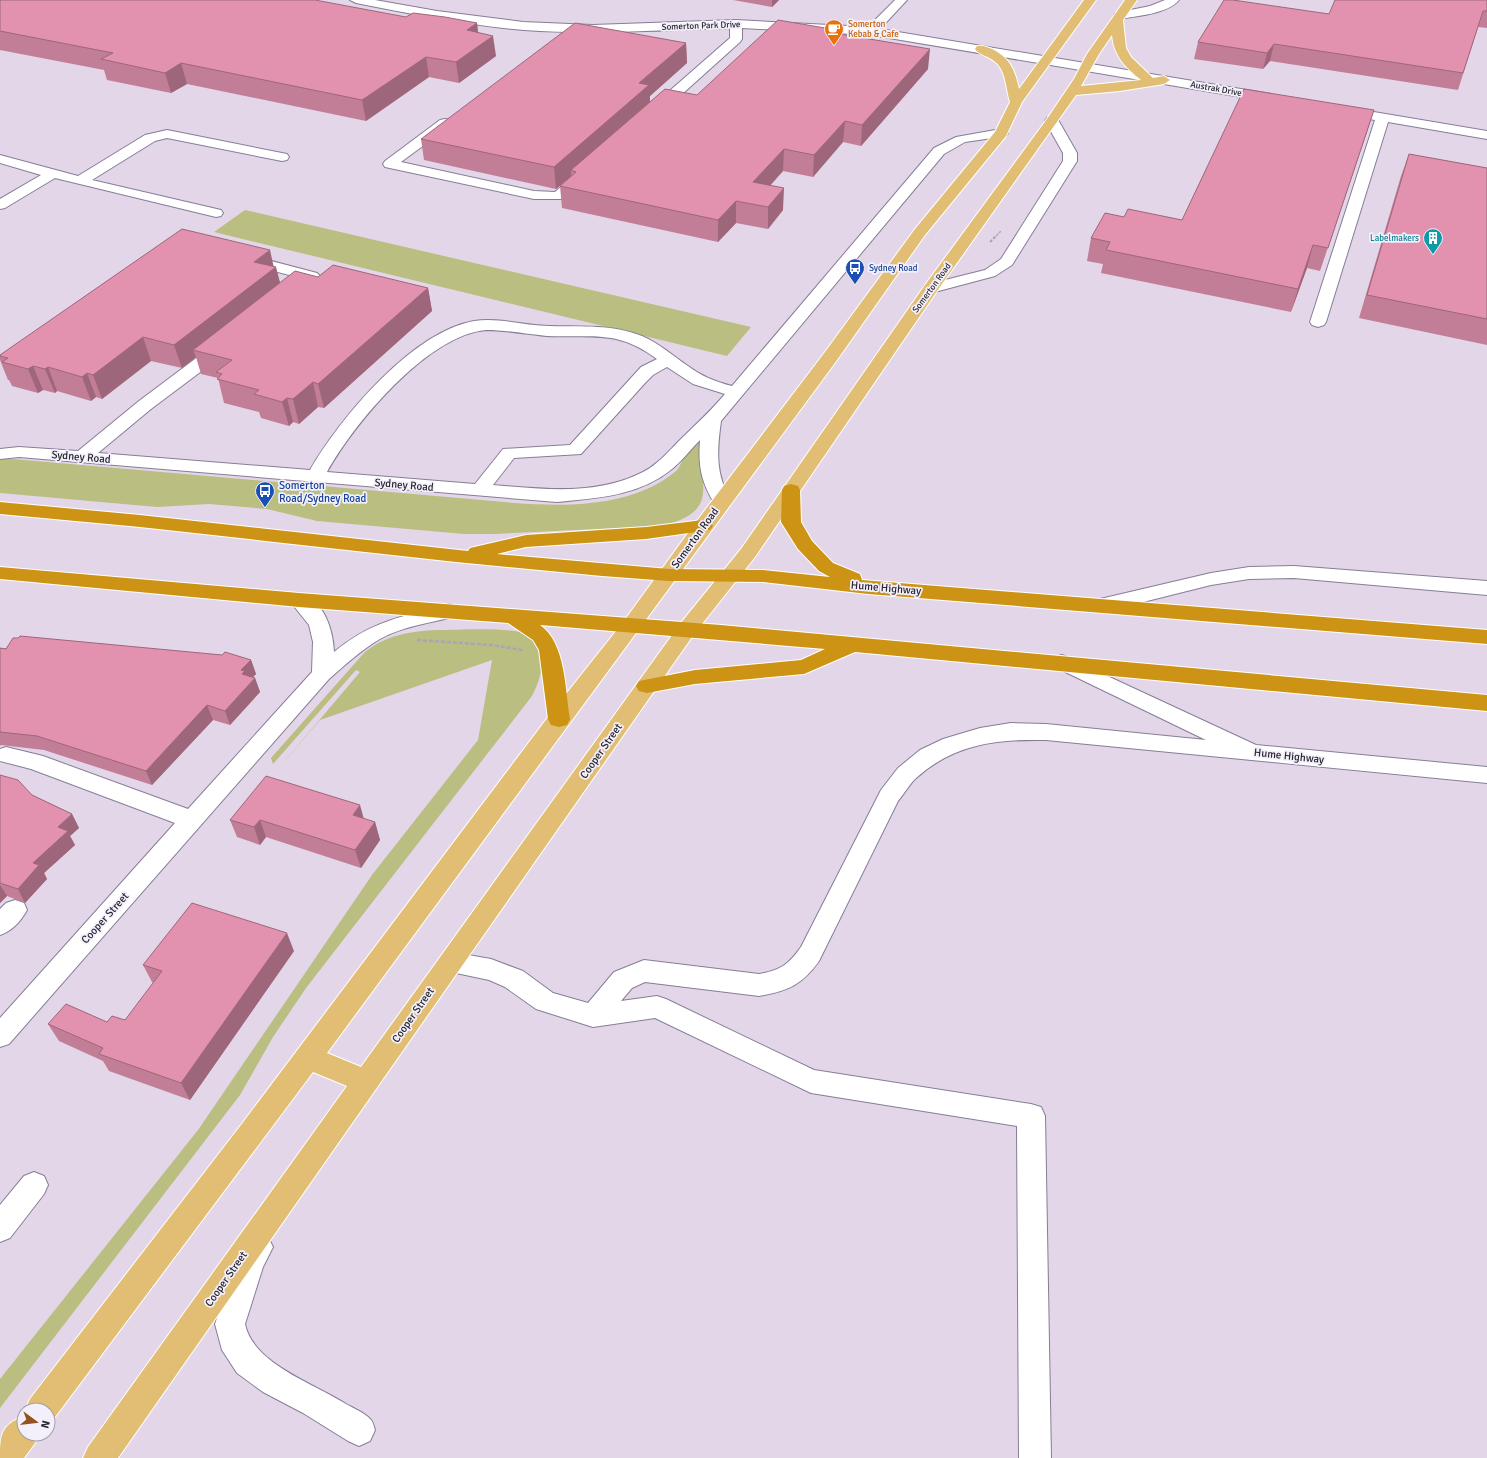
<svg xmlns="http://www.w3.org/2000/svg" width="1487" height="1458" viewBox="0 0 1487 1458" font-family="Signika,sans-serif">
<rect width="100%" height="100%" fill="#e8e0fb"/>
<path fill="#e3d6e9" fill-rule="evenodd" d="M0,0h1487v1458h-1487zM24,1410h24v24h-24z"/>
<path fill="#babe81" d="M245,210l506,117 -24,29 -513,-124z
M699,440c1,45 22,72 -38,86l-168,8h-29l-147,-13 -50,-12 -58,-5 -52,3 -157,-14v-34h13l502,44c53,4 118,4 161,-32 5,-5 6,-12 10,-18 4,-5 9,-9 13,-13z
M437,630c22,0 67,-3 86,3 29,8 19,44 9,63l-226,292 -33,49 -33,58 -240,313v-29l198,-249 174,-255 106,-135 14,-80 -172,60 -43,50 83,-98 -4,-2 -83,94 -2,-6 93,-105c21,-18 47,-22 73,-23z"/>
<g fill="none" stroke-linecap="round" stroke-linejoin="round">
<defs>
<path id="minor" d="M350,0h25l62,11 86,11 70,3 143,-5 132,7 27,-27h12l-27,29 391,65 6,4 -6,4 -400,-67 -129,-7v11l-2,3 -80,72 -5,1 -7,-4 2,-3 80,-70v-10c-69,2 -137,7 -206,2 -57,-5 -113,-16 -168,-27z
M1165,0h14c-11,14 -43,16 -59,19l-6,-4 2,-2 34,-7z
M1344,107l143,24v8l-99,-17 -62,200 -2,3 -6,2 -6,-2 -2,-3 65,-202 -36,-6 -2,-3 2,-3z
M1052,117l5,1 20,35v8l-65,104 -17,11 -64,17 -6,-2 -2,-3 2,-3 60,-15 16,-11 62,-98v-8l-18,-32 2,-3z
M445,119l5,1 2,3 -2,3 -49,36 133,29 21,1 23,-20h10l2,3 -27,24h-29l-149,-32 -2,-3 2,-3 55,-41z
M1001,129l5,1 2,3 -2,3 -41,6 -21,12 -223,267c-4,29 -6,54 10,79l-2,4 -7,2 -7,-2c-14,-21 -17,-39 -15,-64 -9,9 -17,20 -28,29 -33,27 -74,29 -115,33l-538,-45 -19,2v-10l19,-2 59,4 61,-50 76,-57 6,-1 6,1 2,4 -2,4 -76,57 -53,44 212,17c30,-52 102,-138 164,-149 25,-4 51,5 76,5 32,1 62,-2 92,10 17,7 31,20 46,30 13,10 28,16 44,20l202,-238 22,-11zM486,330c20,0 40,4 61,6 45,2 70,-7 110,23l-16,8 -71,78 -67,4 -28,35 -148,-12c27,-49 101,-137 159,-142zM667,367l26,17 32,10c-15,18 -31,32 -47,48 -11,11 -21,23 -35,30 -46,24 -100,17 -150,13l21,-27 67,-4 64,-71 8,-8z
M167,130l120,24 2,3 -2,3 -5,1 -115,-23 -12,3 -63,39 129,30 2,3 -2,3 -5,1 -161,-39 -50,30 -5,1v-10l41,-24 -41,-12v-8l78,21 67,-41z
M245,254l72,19 3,3 -3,3 -5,2 -72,-19 -3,-3 3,-3z
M1294,566l193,15v14l-193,-17 -45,1 -38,6 -108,27 -7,-2 -3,-5 3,-5 115,-27 38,-6z
M299,593c25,7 34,36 35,59 39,-32 68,-35 115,-48l7,2 3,5 -3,5c-25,7 -53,10 -76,23 -19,11 -35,26 -51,40l-320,365 -9,3v-29l175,-195 -144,-54 -31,-8v-12l6,-2 37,9 145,53 124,-137 1,-30 -4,-17 -20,-25 3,-5z
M1062,655l194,90 231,22v16l-441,-43c-50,-1 -93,4 -131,39 -6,6 -11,15 -17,22l-79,160c-17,24 -31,30 -60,35l-114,-14 -13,6 -11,13 36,-5 9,3 148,71 217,34 10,3 4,9 6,342h-32l-2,-332 -206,-33 -156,-75 -62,9 -57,-18 -31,-22 -16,-7 -47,-10 -4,-7 4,-7 9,-4 40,7 32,12 30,22 35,10 26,-31 30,-12 115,14c22,-4 29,-9 42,-27l80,-157 17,-22 22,-18 23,-11 37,-11 31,-5 35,1 160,16 -151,-73 -4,-5 4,-5z
M15,900l9,3 3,7c-6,11 -15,21 -27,25v-26l6,-6z
M34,1172l10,4 4,9 -4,9 -34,44 -10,4v-37l24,-29z
M258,1233l10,4 5,10 -10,20 -18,57c8,40 70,60 101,80 7,4 19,9 24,15 3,2 4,8 5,11l-5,11 -11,5 -11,-5 -45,-28 -40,-21 -26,-19 -15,-23 -7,-26 25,-72 8,-15z"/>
<path id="major" d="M1084,0h12l-74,102 -16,34 -81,99 -88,125 -510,693 34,14 319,-443 61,-75 184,-264 122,-166 27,-40 13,-25 38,-54h12l-14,20 3,28 5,9 22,21 11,-2 6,4 -6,4 -44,7 -44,4 -139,196 -182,266 -61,77 -576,824h-35l5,-11 259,-361 -34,-14 -261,349 -4,2v-13h-23l5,-11 211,-274 310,-412 73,-92 72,-99 129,-170 90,-123 80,-97 15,-30c-4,-13 -4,-33 -16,-41 -6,-5 -15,-6 -19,-12l2,-3c6,-1 9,1 15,3 18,9 23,21 27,40zM1112,35c2,21 13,32 29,45l-60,6 18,-32z
M24,1416v18h15l-4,9 -11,15h-24c0,-23 1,-33 24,-42z"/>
<path id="highway" d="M791,484l7,2 2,4 1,32 11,19 21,22 27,11 2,6 625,50v14l-619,-50 -105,-12 -94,-1 -67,-5 -146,-14 -316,-35 -140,-13v-12l140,13 328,36 2,-3 56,-13 120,-8 57,-7 7,2 3,4 -3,4 -64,9 -120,8 -29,7 172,15 94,1 67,7 -11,-6 -21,-22 -17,-27 1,-32 2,-4z
M0,567l299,26 422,32 766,70v16l-632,-59 -51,22 -109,10 -48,9 -8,-2 -3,-5 3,-5 56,-11 106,-10 24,-11 -285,-24c26,18 25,65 30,94l-3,6 -8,2 -8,-2 -3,-6 -9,-69 -6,-10 -25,-17 -209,-16 -299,-28z"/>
</defs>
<use href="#minor" stroke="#857e96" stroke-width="2"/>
<use href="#major" stroke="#fff" stroke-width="2"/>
<use href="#highway" stroke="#fff" stroke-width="2"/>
<path stroke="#aaa4ba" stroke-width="1.5" stroke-dasharray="2.5 1" stroke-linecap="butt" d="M994,238l7,-7"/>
<path stroke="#aaa4ba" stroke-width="2" stroke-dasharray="3 1.5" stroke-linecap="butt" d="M990,242l5,-5"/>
<path stroke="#aaa4ba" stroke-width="2.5" stroke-dasharray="4 2" stroke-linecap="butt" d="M417,640l74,5 31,5"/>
<use href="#minor" fill="#fff" fill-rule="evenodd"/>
<use href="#major" fill="#e1be73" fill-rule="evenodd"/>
<use href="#highway" fill="#cd9315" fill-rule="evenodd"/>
</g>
<path fill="#c27e96" d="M0,0l406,17 71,6 1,9 18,24 -37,27 -30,-6 -63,44 -179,-37 -16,9 -64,-13 -3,-10 -104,-20z
M733,0h46l-7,7z
M1487,0v28l-9,-1 -20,63 -188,-29 -7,8 -69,-10 4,-17 131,-28z
M831,29v3l97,37 -67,77 -18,-4 -30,35 -30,-6 -13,15 13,24 -15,19 -32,-6 -18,19 -156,-34 -2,-22 11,-10 -15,13 -132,-29 -3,-21 265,-96 1,20 -37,33v6l47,-7z
M1374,110l-7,22 -47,139 -13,-3 -16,44 -190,-39 2,-9 -16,-3 4,-23 33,-21 58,3z
M1409,154l78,14v177l-128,-27 42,-142z
M274,267l6,16 38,-6 110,11 4,23 -108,97 -6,-1 -19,17 -6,-2 -4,4 -28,-8 -2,-6 -35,-9 -6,-25 -17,-4 -5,-17 -14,11 -31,-7 -49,38 -6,-2 -5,4 -34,-10 -2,2 -12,-3 -5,3 -26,-7 -3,-6h-1l-8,-20v-5z
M0,648l251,12 5,14 -3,3 2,1 5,14 -30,33 -17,-5 -61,65 -108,-35 -43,-5 -1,1z
M0,775l32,20 40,19 7,14 -9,8 5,9 -31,28 3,6 -22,24 -18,-7 -7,7z
M364,819l11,3 5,18 -19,28 -95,-31 -6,8 -23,-8 -7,-17z
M294,951l-104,149 -81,-29 -6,-10 -44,-20 -11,-17 59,-2 18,-2 29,-37 -2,-1 -9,-17z"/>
<path fill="#9e667a" d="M772,0h7l-7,7z
M477,23l2,20 -12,-13z
M493,36l3,20 -37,27 -3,-21z
M686,43l1,20 -37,33v10l-79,64v6l-15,13 -2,-22 85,-84z
M1274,44l-4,17 -7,8 4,-16z
M930,49l-2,20 -67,77 1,-21z
M426,57l3,20 -63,44 -4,-21z
M181,63l6,21 -16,9 -6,-20z
M845,121l-2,21 -30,35 1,-22z
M784,149l-1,22 -30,33v-22z
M784,188l-1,22 -15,19v-22z
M736,201v22l-18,19v-22z
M1313,245l-6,23 -16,44 7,-23z
M270,250l4,18 2,-1 6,23 -89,60 3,7 -14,11 -8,-23 80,-83z
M428,288l4,23 -108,97 -6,-24z
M143,337l8,24 -49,38 -9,-24z
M33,366l10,24 -5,3 -10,-24z
M48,367l9,24 -2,2 -10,-24z
M87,373l9,24 -5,4 -9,-24z
M313,382l5,25 -19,17 -6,-25z
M287,398l6,24 -4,4 -7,-24z
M251,660l5,14 -8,8 7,-4 5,14 -30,33 -5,-14 16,-41z
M207,705l6,15 -61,65 -6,-14z
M360,805l5,18 -12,-8z
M72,814l7,14 -9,8 5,9 -31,28 3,6 -22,24 -7,-14 15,-26 25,-36z
M260,820l6,17 -6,8 -6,-18z
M375,822l5,18 -19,28 -6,-18z
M0,885l7,11 -7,7z
M287,933l7,18 -104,149 -9,-17z"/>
<path fill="#e292ae" stroke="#9e667a" d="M0,0h315l91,17 7,-4 32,4 32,6 -10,7 26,6 -37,26 -30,-5 -64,43 -181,-37 -16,10 -64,-14 12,-6 -113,-22z
M1224,0h9l96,14 6,-14h152v11h-4l-20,62 -189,-29 -7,9 -69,-11z
M778,20l53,9 -4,3 103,17 -68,76 -17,-4 -31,34 -30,-6 -31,33 31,6 -16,19 -32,-6 -18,19 -158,-34 16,-14 -5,-2 94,-81 32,6z
M575,23l111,20 -47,40 10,2 -95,82 -133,-28z
M1244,89l130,21 -46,138 -15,-3 -15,44 -192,-39 4,-8 -19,-4 14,-25 19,4 4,-8 54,11z
M1409,154l78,14v151l-120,-24z
M182,229l88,21 -16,12 22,5 -102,78 -31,-8 -50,38 -6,-2 -5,4 -34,-10 -3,2 -12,-3 -5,3 -26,-7 6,-4 -8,-2v-1z
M333,265l95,23 -110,96 -5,-2 -20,17 -6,-1 -5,4 -28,-8 5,-4 -42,-11 5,-5 -6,-2 16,-12 -39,-10 102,-79 23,6z
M20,636l202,19 3,-3 26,8 -10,10 4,1 -3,3 13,4 -30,33 -18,-6 -61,66 -109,-35 -37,-4v-84l6,1 7,-11h5z
M0,775l18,5 14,15 40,19 -14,13 10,4 -35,32 6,2 -21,24 -18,-6z
M266,776l94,29 -7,10 22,7 -20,28 -95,-30 -6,7 -24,-7z
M192,903l95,30 -106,150 -82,-29 4,-6 -55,-24 18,-20 41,18 5,-6 13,4 37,-49 -19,-6z"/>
<defs>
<symbol id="cafe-pin" viewBox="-11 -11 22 30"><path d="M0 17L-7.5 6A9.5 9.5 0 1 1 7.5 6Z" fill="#e8710a" stroke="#f3f0fb"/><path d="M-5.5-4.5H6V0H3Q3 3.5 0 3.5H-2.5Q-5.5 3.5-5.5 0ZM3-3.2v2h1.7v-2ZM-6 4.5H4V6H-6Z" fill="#fff"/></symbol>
<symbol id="building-pin" viewBox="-11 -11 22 30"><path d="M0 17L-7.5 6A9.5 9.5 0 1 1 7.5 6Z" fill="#0f9aa8" stroke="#f3f0fb"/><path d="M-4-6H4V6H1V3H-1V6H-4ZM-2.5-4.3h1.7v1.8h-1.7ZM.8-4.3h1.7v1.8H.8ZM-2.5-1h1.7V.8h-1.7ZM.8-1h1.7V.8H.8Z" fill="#fff"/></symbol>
<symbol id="bus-pin" viewBox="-11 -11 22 30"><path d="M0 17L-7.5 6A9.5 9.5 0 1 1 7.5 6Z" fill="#1a4fb4" stroke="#f3f0fb"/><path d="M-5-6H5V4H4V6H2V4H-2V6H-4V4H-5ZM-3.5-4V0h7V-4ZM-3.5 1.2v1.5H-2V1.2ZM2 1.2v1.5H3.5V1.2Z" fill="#fff"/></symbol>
</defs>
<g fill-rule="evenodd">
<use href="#cafe-pin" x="823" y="18" width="22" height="30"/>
<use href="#building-pin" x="1422" y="227" width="22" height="30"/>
<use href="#bus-pin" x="844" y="257" width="22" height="30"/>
<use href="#bus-pin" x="254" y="480" width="22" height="30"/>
</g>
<g text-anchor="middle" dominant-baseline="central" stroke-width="3.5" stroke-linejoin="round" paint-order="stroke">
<g font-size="9" fill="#c56008" stroke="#f3f0fb" text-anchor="start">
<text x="848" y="24">Somerton<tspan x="848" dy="10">Kebab &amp; Cafe</tspan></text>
</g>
<g font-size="9" fill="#28252f" stroke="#f3f0fb">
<text transform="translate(701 26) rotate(-2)">Somerton Park Drive</text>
<text transform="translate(1216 89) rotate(10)">Austrak Drive</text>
<text transform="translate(932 288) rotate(-54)">Somerton Road</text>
</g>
<g font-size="9" fill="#0d838f" stroke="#f3f0fb" text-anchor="end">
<text x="1419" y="238">Labelmakers</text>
</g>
<g font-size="9" fill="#164399" stroke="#f3f0fb" text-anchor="start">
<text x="869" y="268">Sydney Road</text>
</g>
<g font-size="11" fill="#28252f" stroke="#f3f0fb">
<text transform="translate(81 457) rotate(5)">Sydney Road</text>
<text transform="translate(404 485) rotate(5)">Sydney Road</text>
<text transform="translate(695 538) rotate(-54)">Somerton Road</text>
<text transform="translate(886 588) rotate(5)">Hume Highway</text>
<text transform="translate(601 751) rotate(-55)">Cooper Street</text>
<text transform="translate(1289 756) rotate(6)">Hume Highway</text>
<text transform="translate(105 918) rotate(-48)">Cooper Street</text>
<text transform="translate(413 1015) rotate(-55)">Cooper Street</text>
<text transform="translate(226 1279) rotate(-55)">Cooper Street</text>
</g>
<g font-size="11" fill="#164399" stroke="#f3f0fb" text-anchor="start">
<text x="279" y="485">Somerton<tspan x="279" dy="13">Road/Sydney Road</tspan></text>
</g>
</g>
<g transform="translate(36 1422) rotate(105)"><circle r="19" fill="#f3f0fb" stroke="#a29fa9"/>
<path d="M0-3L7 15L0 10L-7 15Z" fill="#93531c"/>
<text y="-6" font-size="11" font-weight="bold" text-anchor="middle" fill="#28252f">N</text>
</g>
</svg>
